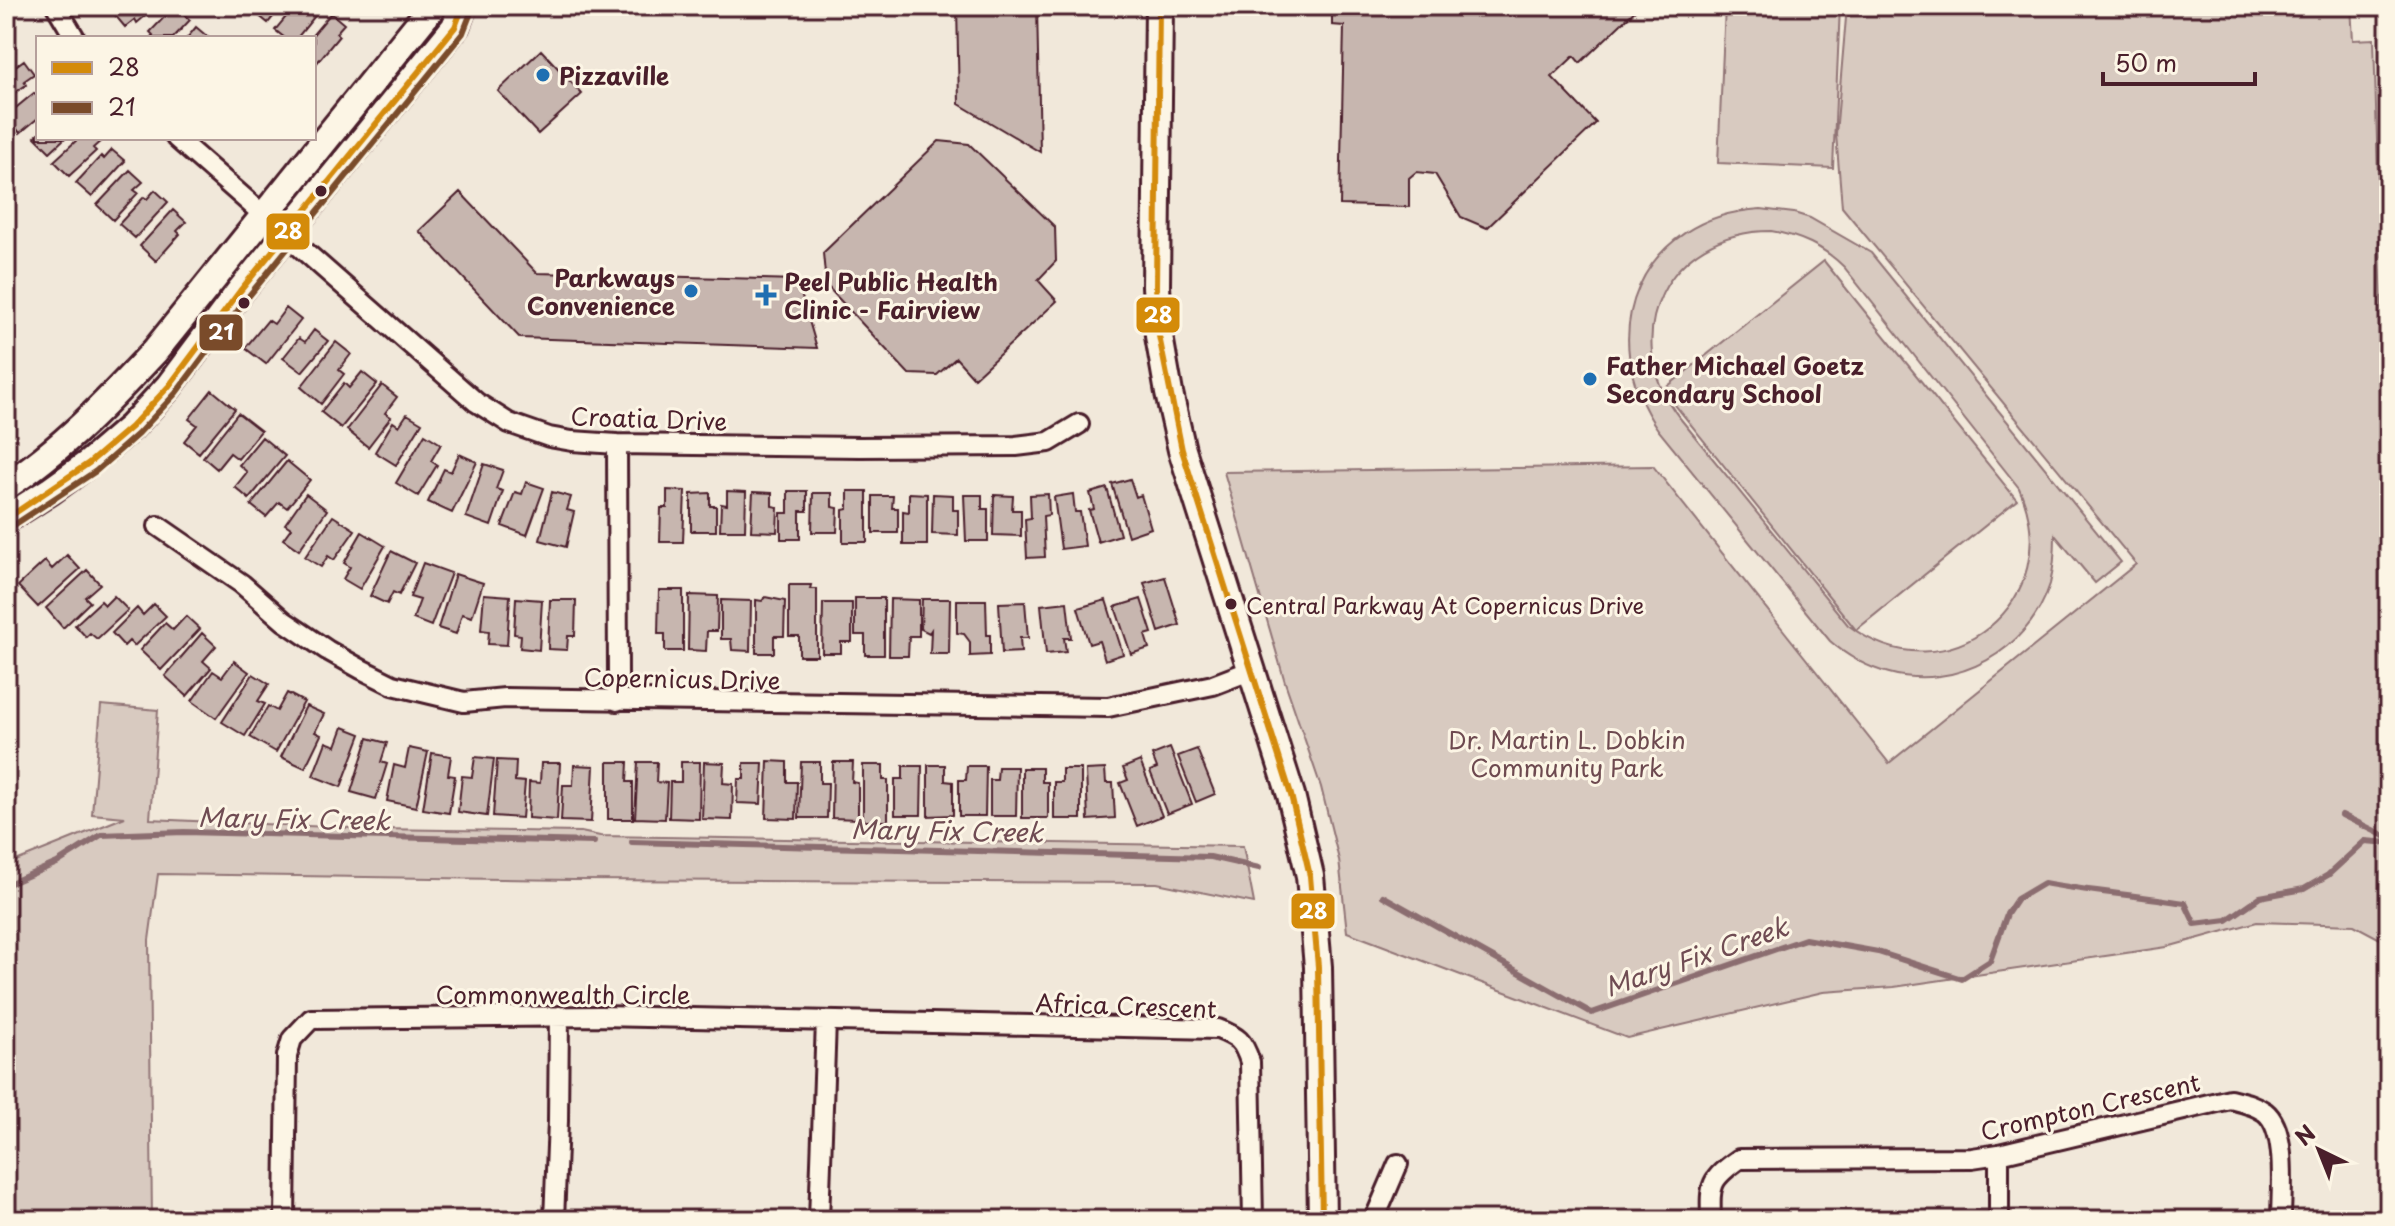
<svg xmlns="http://www.w3.org/2000/svg" width="2395" height="1226" viewBox="0 0 2395 1226" font-family="'Playpen Sans',sans-serif">
<rect width="100%" height="100%" fill="#f1e8da"/>
<filter id="ink" filterUnits="userSpaceOnUse"><feTurbulence type="fractalNoise" baseFrequency=".0125" numOctaves="2"/><feDisplacementMap in="SourceGraphic" scale="16" xChannelSelector="R" yChannelSelector="G"/><feConvolveMatrix kernelMatrix="1 2 1 2 8 2 1 2 1" color-interpolation-filters="sRGB"/></filter>
<g filter="url(#ink)">
<path fill="#d8cac0" stroke="#917476" stroke-width="2" fill-rule="evenodd" d="M1725,6h115l-7,162 -115,-5z
M1847,6h504l2,34 21,-1 8,273 7,1v652l-5,-24 -30,-16 -97,-3 -90,25 -273,40 -71,5 -196,46 -280,-106 -8,-72 -18,-73 -36,-105 -61,-210 429,-6 236,297 247,-199 -294,-357 -6,-73z
M1761,209l33,4 16,5 61,35 250,309 -26,21 -40,-48c0,17 -1,33 -5,49 -21,67 -94,107 -161,89 -23,-6 -42,-17 -59,-32l-171,-210c-68,-96 -19,-215 102,-222zM1771,231c29,5 52,15 73,36l175,221c50,112 -72,213 -171,137l-169,-208c-63,-81 -12,-186 92,-186z
M1824,261l193,239 -161,130 -193,-240z
M101,705l57,5 -8,109 224,10 207,3 19,4 643,10 11,57 -97,-20 -584,-3 -415,-6 -9,66 3,280h-146v-355l119,-48 -33,-3z"/>
<g fill="none" stroke-linecap="round" stroke-linejoin="round">
<path stroke="#8b6d6f" stroke-width="6" d="M2342,815l47,23
M632,842l578,15 49,11
M6,885l51,-22 44,-28 83,-3 410,10
M1383,896l209,117 213,-74 73,13 84,27 28,-18 17,-47 10,-15 27,-16c47,9 94,12 141,20l10,21 32,-4 33,-23 44,-8 24,-14 37,-34 24,2"/>
</g>
<path fill="#c7b6af" stroke="#4a1f2b" stroke-width="2" d="M124,6h33l-20,17 -2,-4 -10,8 -11,-13z
M175,6l15,14 -17,18h-23l3,-3 -3,-3z
M255,6h27l-14,17 -16,-13z
M295,6h28l-26,32h-12l-10,-8z
M957,6h80l3,146 -81,-48z
M1332,6h308l-60,57 -6,-7 -22,21 44,46 -109,105 -26,-11 -26,-43 -19,-2 -7,6v29l-69,-2 4,-179 -12,-1z
M331,13l13,11 -8,9 3,3 -23,28 -2,-2v-24h-4z
M196,27l13,11h-22z
M6,37l9,15 -9,5z
M541,50l41,44 -44,40 -40,-43z
M24,60l10,14 -10,7 2,4 -20,14v-26z
M34,93l4,2v23l-18,15 -14,-17z
M38,134v4h27l-15,14 -15,-15z
M79,138h21l2,2 -9,8 3,3 -27,25 -15,-15z
M939,141l30,3 86,83 1,34 -18,19 19,21 -83,77 -18,-20 -19,17 -28,-1 -83,-89 -3,-32z
M112,150l13,11 -33,36 -16,-14 25,-27 3,3z
M130,170l13,12 -9,8 4,3 -25,27 -16,-15z
M155,190l13,12 -33,36 -16,-14 25,-27 3,2z
M460,192l77,81 260,7 20,68 -297,-10 -101,-107z
M173,210l13,12 -9,9 3,3 -24,27 -16,-15z
M286,308l15,12 -35,44 -21,-16 23,-28 6,4z
M314,330l14,11 -26,31 -19,-14 16,-20 6,4z
M336,342l15,12 -12,16 5,4 -23,30 -20,-17z
M362,372l15,12 -36,44 -20,-16 23,-29 5,5z
M382,385l15,12 -12,16 6,4 -23,30 -21,-17z
M212,390l23,19 -36,44 -15,-12 13,-16 -8,-6z
M238,413l23,18 -23,28 -8,-6 -13,16 -14,-12z
M407,414l15,9 -26,42 -21,-13 18,-30 6,4z
M425,434l16,10 -10,17 6,4 -19,31 -22,-13z
M262,437l23,19 -36,43 -14,-12 12,-15 -8,-7z
M459,454l18,8 -25,51 -24,-11 16,-33 7,3z
M287,461l23,19 -23,28 -8,-6 -13,15 -15,-12z
M484,464l19,6 -7,19 7,2 -12,35 -25,-9z
M1130,479l6,18 5,-2 10,33 -23,8 -16,-52z
M526,482l18,6 -17,47 -25,-9 13,-34 7,2z
M1107,488l13,47 -22,7 -9,-32 5,-1 -4,-16z
M667,490l18,1 -2,51h-23l1,-34h6z
M727,491l19,1 -1,38h-25l1,-26 6,1z
M788,491h19v20h-7v28h-19v-26h7z
M848,491h19v51h-24v-32l5,-1z
M552,492l19,5 -4,13 7,2 -8,35 -26,-7z
M753,492l19,1v13l6,1 -1,25 -26,-1z
M710,493v13h6v25h-25v-37z
M813,493h19v14l6,1 -1,24h-25z
M909,493l18,1v51h-24v-34l6,1z
M306,494l21,16 -28,40 -16,-11 8,-11 -6,-4z
M933,494l20,1v15h5v25l-26,-1z
M1048,494l1,21 -6,1 2,41 -18,1 -2,-39 6,-1 -1,-23z
M1073,494l2,18h5l5,34 -24,3 -7,-52z
M964,495h18v14h6v32h-22z
M994,495l19,1 -1,14h9v26l-28,-1z
M873,496h20l-1,12h6v25h-25z
M333,516l22,14 -21,30 -6,-4 -7,11 -16,-10z
M362,532l23,14 -25,43 -17,-10 7,-12 -6,-4z
M391,551l24,12 -16,32 -6,-3 -6,12 -17,-8z
M67,555l13,14 -42,38 -20,-21 27,-25 7,8z
M423,563l28,10 -20,53 -18,-7 7,-19 -10,-3z
M87,570l13,14 -15,13 5,5 -27,26 -17,-20z
M455,574l28,9 -11,34 -10,-3 -6,20 -18,-6z
M1165,577l15,48 -21,7 -15,-49z
M789,585h22l-1,4h7v67h-18v-20h-10z
M659,590h24v61h-18v-17h-7z
M484,594l26,2 -3,49 -19,-1 1,-13 -8,-1z
M689,595l29,1 -1,35h-10l-1,20 -18,-1z
M114,596l14,14 -31,29 -7,-6 -4,4 -11,-12 26,-24 4,4z
M765,597l20,4 -1,35h-10v17h-18v-53l6,1z
M516,598l26,2 -3,50 -19,-2 1,-13 -7,-1z
M855,598h29v57h-19v-20h-10z
M890,599l29,1v36h-10l-1,20h-19z
M922,599h28l-1,55h-19l1,-24 -2,3 -8,-4z
M1141,599l11,34 -7,2 4,13 -18,6 -16,-47z
M550,600h26l-1,36h-7l-1,14 -19,-1z
M721,600l30,1 -1,50 -18,-1 -1,-11h-10z
M957,600h29l1,35h3v20l-20,1v-14l-6,-8 -7,-1z
M1106,600l17,54 -18,6 -6,-19 -10,3 -11,-36z
M1025,602l3,36h-8l1,14 -19,1 -3,-50z
M1067,602l4,36h-7l2,14 -20,2 -5,-49z
M823,603h29v39h-11v11h-19z
M154,604l12,12 -32,30 -5,-5 -5,5 -12,-13 25,-25 6,7z
M186,616l14,13 -39,41 -21,-20 25,-27 8,7z
M202,633l14,13 -13,15 8,7 -24,28 -22,-20z
M234,661l15,11 -33,46 -24,-17 21,-30 9,6z
M253,674l16,10 -11,17 7,3 -20,32 -23,-14z
M287,693l17,9 -28,50 -26,-15 18,-31 9,5z
M306,706l18,8 -9,18 6,3 -16,33 -24,-11z
M343,727l18,7 -20,53 -28,-11 13,-34 10,4z
M368,738l19,5 -6,19 6,2 -11,35 -25,-7z
M409,748l19,4 -12,55 -29,-6 7,-36 11,3z
M1170,748l22,56 -25,10 -17,-43 7,-3 -5,-13z
M1197,749l18,45 -19,8 -18,-46z
M432,753l19,3 -3,19 7,1 -6,37 -26,-4z
M475,757l19,2 -7,57 -29,-4 4,-36 10,1z
M497,760l19,1 -1,20 10,1 -3,36 -29,-2z
M768,761l19,1v20h10l-1,37 -30,-1z
M1140,761l22,55 -25,10 -17,-43 8,-3 -5,-12z
M608,762h20l-1,20h6v37h-25z
M638,762h19l-1,20 11,1 -2,36 -30,-1z
M681,762h19l-1,57 -30,-1 1,-36h11z
M704,762l20,1 -1,20 10,1 -1,36 -30,-1z
M801,762h19v21h8l-1,35h-28z
M833,762h20l-1,20 6,1v36l-26,-1z
M541,763h19l-3,57 -29,-2 1,-36 11,1z
M744,763h19l-2,41 -24,-1 1,-24h6z
M574,765l20,1 -3,56 -30,-1 2,-36h10z
M863,765h20v15h5v41h-25z
M928,765h17v16l8,1v33l-25,1z
M903,766h19l-1,49h-26v-36h8z
M967,766h19l-1,50h-26v-36h7z
M998,767h19l-1,49h-26v-36h7z
M1022,768h20v14h6v36h-26z
M1062,769h19v50h-27v-37h8z
M1105,769l1,14h7l2,35 -27,2 -2,-50z"/>
<g fill="none" stroke-linecap="round" stroke-linejoin="round">
<defs>
<path id="street" d="M56,6l19,32
M176,138l300,264 33,21 40,14 23,4 45,3 243,3 156,-1 33,-4 30,-18
M158,526l84,58 42,37 43,29 34,19 32,16 71,17 41,-4 603,9 105,-22 39,-15
M617,701l1,-26 -1,-231
M1999,1154v66
M285,1220l2,-164 5,-17 19,-20 289,-3 618,13c20,8 25,11 32,33l3,158
M554,1220l4,-99 1,-105
M819,1220l7,-199
M1374,1220l24,-56
M1711,1220c-1,-35 -2,-40 28,-61l233,-1 27,-4 231,-55c12,3 24,5 35,13 23,18 16,80 16,108"/>
<path id="secondary" d="M1159,6l-3,280 3,50 10,57 13,57 109,345 19,81 8,91 4,253
M6,486c56,-36 103,-86 149,-135l278,-345
M6,519l44,-28 39,-28 42,-36 38,-41 71,-95 215,-264 8,-21"/>
</defs>
<use href="#street" stroke="#4a1f2b" stroke-width="24"/>
<use href="#secondary" stroke="#4a1f2b" stroke-width="32"/>
<use href="#street" stroke="#fcf5e5" stroke-width="18"/>
<use href="#secondary" stroke="#fcf5e5" stroke-width="26"/>
<defs>
<path id="bus-1" d="M1159,6l-3,280 3,50 23,114 109,345 19,81 8,91 4,253
M6,519l83,-56 42,-36 38,-41 71,-95 215,-264 8,-21"/>
<path id="bus-2" d="M11,527l85,-56 42,-37 38,-41 72,-96 215,-264 9,-23"/>
</defs>
<use href="#bus-1" stroke="#fcf5e5" stroke-width="12"/>
<use href="#bus-2" stroke="#fcf5e5" stroke-width="12"/>
<use href="#bus-1" stroke="#d48b09" stroke-width="6"/>
<use href="#bus-2" stroke="#7a4b2a" stroke-width="6"/>
</g>
</g>
<g fill="#1f6fb2" stroke="#fcf5e5" stroke-width="3">
<circle cx="543" cy="75" r="8"/>
<circle cx="691" cy="291" r="8"/>
<path d="M762 283h8v8h8v8h-8v8h-8v-8h-8v-8h8z"/>
<circle cx="1590" cy="379" r="8"/>
</g>
<g fill="#4a1f2b" stroke="#fcf5e5" stroke-width="3">
<circle cx="321" cy="191" r="7"/>
<circle cx="244" cy="303" r="7"/>
<circle cx="1231" cy="604" r="7"/>
</g>
<g text-anchor="middle" dominant-baseline="central" stroke-width="6" stroke-linejoin="round" paint-order="stroke">
<g font-size="22" fill="#4a1f2b" stroke="#fcf5e5" text-anchor="start">
<text x="1246" y="604">Central Parkway At Copernicus Drive</text>
</g>
<g font-size="24" font-weight="bold" fill="#4a1f2b" stroke="#fcf5e5" text-anchor="start">
<text x="559" y="75">Pizzaville</text>
<text x="675" y="277" text-anchor="end">Parkways<tspan x="675" dy="28">Convenience</tspan></text>
<text x="784" y="281">Peel Public Health<tspan x="784" dy="28">Clinic - Fairview</tspan></text>
<text x="1606" y="365">Father Michael Goetz<tspan x="1606" dy="28">Secondary School</tspan></text>
</g>
<g font-size="24" fill="#4a1f2b" stroke="#fcf5e5">
<text transform="translate(649 418) rotate(2)">Croatia Drive</text>
<text transform="translate(682 678) rotate(1)">Copernicus Drive</text>
<text x="563" y="994">Commonwealth Circle</text>
<text transform="translate(1126 1005) rotate(2)">Africa Crescent</text>
<text transform="translate(2090 1106) rotate(-13)">Crompton Crescent</text>
</g>
<g font-size="24" fill="#6e4a50" stroke="#fcf5e5">
<text x="1567" y="739">Dr. Martin L. Dobkin<tspan x="1567" dy="28">Community Park</tspan></text>
</g>
<g font-size="26" font-style="italic" fill="#704c53" stroke="#fcf5e5">
<text transform="translate(294 818) rotate(1)">Mary Fix Creek</text>
<text transform="translate(947 830) rotate(1)">Mary Fix Creek</text>
<text transform="translate(1696 956) rotate(-19)">Mary Fix Creek</text>
</g>
</g>
<g stroke="#fcf5e5" stroke-width="3">
<rect x="265" y="212" width="46" height="39" rx="8" fill="#d48b09"/>
<rect x="1135" y="296" width="46" height="38" rx="8" fill="#d48b09"/>
<rect x="198" y="313" width="46" height="39" rx="8" fill="#7a4b2a"/>
<rect x="1290" y="892" width="46" height="38" rx="8" fill="#d48b09"/>
</g>
<g font-size="22" text-anchor="middle" font-weight="bold" fill="#fff">
<text x="288" y="239">28</text>
<text x="1158" y="323">28</text>
<text x="221" y="340">21</text>
<text x="1313" y="919">28</text>
</g>
<rect width="2395" height="1226" fill="none" stroke="#fcf5e5" stroke-width="32"/>
<rect x="16" y="16" width="2363" height="1194" fill="none" stroke="#4a1f2b" stroke-width="3" filter="url(#ink)"/>
<rect x="36" y="36" width="280" height="104" fill="#fcf5e5" stroke="#b59f9b" stroke-width="2"/>
<rect x="52" y="62" width="40" height="12" fill="#d48b09" stroke="#b59f9b" stroke-width="2"/>
<text x="108" y="76" font-size="24" fill="#4a1f2b">28</text>
<rect x="52" y="102" width="40" height="12" fill="#7a4b2a" stroke="#b59f9b" stroke-width="2"/>
<text x="108" y="116" font-size="24" fill="#4a1f2b">21</text>
<g transform="translate(2319 1150) rotate(317)" stroke="#fcf5e5" stroke-width="6" paint-order="stroke">
<path d="M0-6L14 30L0 20L-14 30Z" fill="#4a1f2b"/>
<text y="-12" font-size="22" font-weight="bold" text-anchor="middle" fill="#4a1f2b">N</text>
</g>
<path d="M2103 72v12h152v-12" fill="none" stroke="#4a1f2b" stroke-width="4"/>
<text x="2115" y="72" font-size="24" fill="#4a1f2b" stroke="#fcf5e5" stroke-width="6" paint-order="stroke">50 m</text>
</svg>
